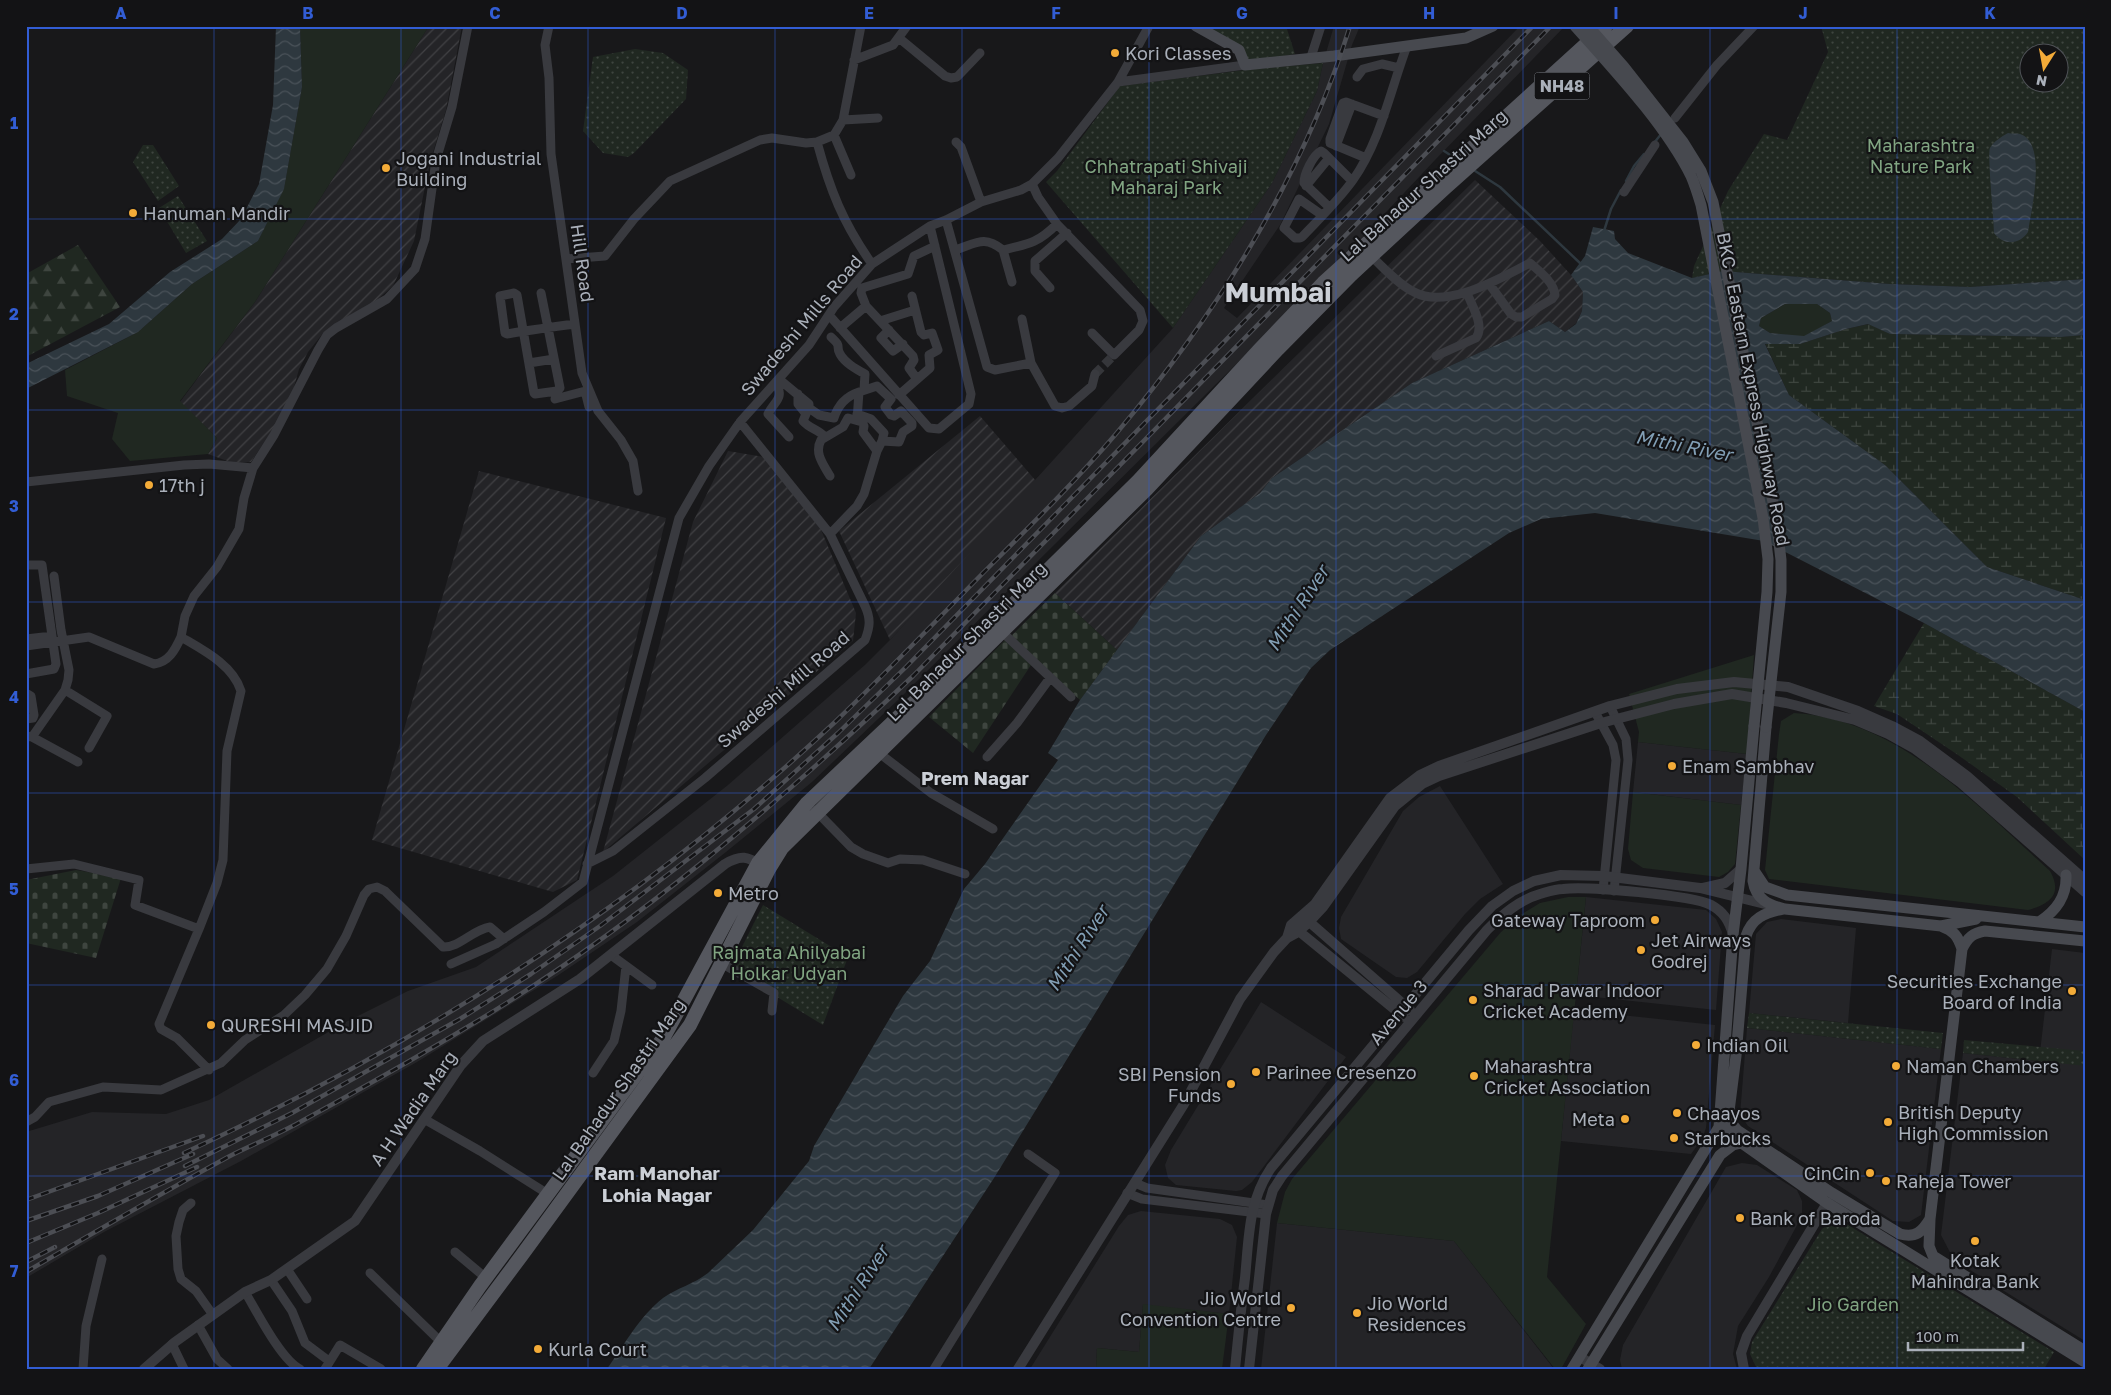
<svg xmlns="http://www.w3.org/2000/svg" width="2111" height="1395" viewBox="0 0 2111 1395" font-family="'Golos Text',sans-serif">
<defs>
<pattern id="industrial-furrows" width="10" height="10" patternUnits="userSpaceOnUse" patternTransform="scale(1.25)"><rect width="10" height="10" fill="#242427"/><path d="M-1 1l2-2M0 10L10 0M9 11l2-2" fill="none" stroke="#414144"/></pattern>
<pattern id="forest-firs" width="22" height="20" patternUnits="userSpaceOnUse" patternTransform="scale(1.25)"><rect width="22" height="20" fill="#202821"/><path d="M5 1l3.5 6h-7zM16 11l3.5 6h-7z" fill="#3e453f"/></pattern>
<pattern id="wetland-marsh" width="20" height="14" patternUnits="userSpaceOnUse" patternTransform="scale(1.25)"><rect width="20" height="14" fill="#202821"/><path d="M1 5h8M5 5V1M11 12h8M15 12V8" fill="none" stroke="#3e453f"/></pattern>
<pattern id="cemetery-stones" width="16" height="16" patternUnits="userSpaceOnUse" patternTransform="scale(1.25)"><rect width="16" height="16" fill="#202821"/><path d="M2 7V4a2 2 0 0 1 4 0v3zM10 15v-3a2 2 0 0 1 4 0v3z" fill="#3e453f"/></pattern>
<pattern id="park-dots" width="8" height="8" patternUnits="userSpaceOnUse" patternTransform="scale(1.25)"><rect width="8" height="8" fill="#202821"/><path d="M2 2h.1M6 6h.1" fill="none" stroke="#3e453f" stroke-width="1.8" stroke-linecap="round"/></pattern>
<pattern id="water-waves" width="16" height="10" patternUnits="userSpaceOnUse" patternTransform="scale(1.25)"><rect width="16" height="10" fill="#2e383f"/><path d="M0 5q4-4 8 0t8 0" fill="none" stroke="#4a5259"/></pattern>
</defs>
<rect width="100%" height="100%" fill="#18181a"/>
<path fill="#242427" d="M1334,26h26l-8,19 -23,79 -49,101 -56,83 13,10 283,-292h45l-130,134 -92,98 -444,441 -87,83 -86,70 -89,70 -80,54 -140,86 -176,99 -137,71 -78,46v-146l66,-20 74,2 43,-14 137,-78 62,-31 68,-24 137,-91 115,-91 138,-121 24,-24 283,-312 99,-145 45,-92 6,-28z
M1638,742l109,12 -6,51 -108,-13z
M1440,786l63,98 -23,15 -15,15 -48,58 -10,6 -11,-1 -55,-38 -2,-11 2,-11 62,-106 16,-14z
M1586,897l120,13 10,9 6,13 -6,78 -140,-15z
M1781,919l75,9 -8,95 -99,-10 7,-79 11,-12z
M2052,949l33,4v388l-131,-81 -13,-25 22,-182 76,8z
M1261,1002l85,55 -94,125 -10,8 -6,1 -60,-6 -8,-7 -3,-13 6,-15z
M1574,1010l141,15 -9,103 -4,11 -11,15 -130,-13z
M1747,1028l194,21 -20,166 -12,7 -16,-1 -145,-95 -8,-11z
M1742,1163l15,2 40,25 5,11v15l-33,61 -31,49 -5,28 4,15h-115l-2,-9 3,-15 103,-178z
M1141,1211l79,8 12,6 5,12 -8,77 -86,-9 -4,47 -42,-4 -1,21h-66l89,-143 9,-11z
M1277,1223l177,18 100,128h-293z"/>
<path fill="url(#industrial-furrows)" d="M429,26h33l-16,84 -16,52 -16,79 -21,45 -25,22 -44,24 -16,20 -9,17 -8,29 -8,16 -32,48 -18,1 -25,-9 9,-16 -37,-36 75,-100z
M1475,180l65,61 31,34 12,17 -1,19 -6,12 -11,9 -16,-11 -137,62 -140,95 -12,15 -59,43 -84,114 -62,-57z
M980,416l56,65 -146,159 -51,-109z
M728,451l36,6 55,68 37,88 -3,28 -250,211 90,-330z
M479,471l187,47 -89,362 -24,12 -181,-52z"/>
<path fill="#202821" d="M300,26h129l-174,276 -75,99 37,37 -9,16 -78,7 -18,-22 6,-26 -51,-17 -2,-26 73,-38 54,-48 66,-43 26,-53 18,-101z
M1785,304h32l13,9 2,8 -28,16 -34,-4 -11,-7 2,-8z
M1754,655l-7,99 -109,-12 1,-10 -10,-38z
M1794,713c104,6 183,92 256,158 13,23 0,33 -22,39l-259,-31 -4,-9 14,-136 2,-13z
M1633,792l108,13 -6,59 -7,8 -9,5 -76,-9 -12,-8 -3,-11z
M1568,897h18l-39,380 39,47 -25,45h-6l-101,-128 -177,-18 8,-31 7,-13 209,-247 21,-18 18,-11z
M1143,1304l86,10 -7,55h-126l1,-21 42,4z"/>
<path fill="url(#forest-firs)" d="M78,245l42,62 -94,50v-83z"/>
<path fill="url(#wetland-marsh)" d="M1869,324l21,10 171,3 24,-2v265l-98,-33 -102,-102 -96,-70 -24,-52 35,1 46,-15z
M1924,623l161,89v148l-68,-63 -59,-42 -61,-41 -23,-8z"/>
<path fill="url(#cemetery-stones)" d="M1055,593l62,57 -37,50 -69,-64z
M1005,640l26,25 -58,88 -44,-36z
M76,870l45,8 -25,80 -70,-15v-63z"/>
<path fill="url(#park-dots)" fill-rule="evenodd" d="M1205,26h81l9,28 -47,8z
M1821,26h264v253l-115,8 -80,-3 -167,-13 -31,7 2,-12 34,-75 36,-57 23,6 41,-88zM2028,52h30v30h-30z
M635,49l28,4 25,17 -2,29 -52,54 -6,4 -25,-4 -20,-22 10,-74z
M1323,63l-6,28 -45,92 -99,145 -127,-146 11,-11 63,-85 125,-16z
M143,145h10l26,41 -21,15 -25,-39z
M178,196l29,45 -21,12 -27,-45z
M763,905l85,52 -25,68 -92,-56z
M1749,1013l194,20 -2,16 -194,-21z
M1964,1040l121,11v15l-122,-13z
M1831,1222l14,1 209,129 -10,17h-287l-7,-15 2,-12 70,-113z"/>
<path fill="url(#water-waves)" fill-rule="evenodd" d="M276,26h24l2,61 -18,102 -26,52 -66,43 -54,48 -112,57v-25l83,-40 61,-52 52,-33 19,-20 18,-35 14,-79z
M2008,133c4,1 9,0 12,1 28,9 11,77 8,98 -9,13 -24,14 -34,1 0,-13 -7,-80 -4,-85 4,-7 11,-11 18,-15z
M1593,227l21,4 1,8 13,14 64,25 31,-7 167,13 80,3 115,-8v56l-24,2 -171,-3 -22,-10 -22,5 -46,15h-35l24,51 96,70 102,102 98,33v112l-161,-89 -160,-82 -169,-28 -54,6 -32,14 -179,117 -19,18 -45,67 -272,443 -125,191h-262c17,-24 33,-53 56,-71 14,-10 31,-14 45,-25l45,-43 56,-69 5,-15 89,-150 27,-35 34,-72 21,-25 73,-104 -10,-7 32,-53 121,-164 59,-43 12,-15 140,-95 137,-62 16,11 11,-8 6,-13 1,-19 -12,-17 14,-19zM1785,304h32l13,9 2,8 -28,15 -34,-3 -11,-7 2,-8z"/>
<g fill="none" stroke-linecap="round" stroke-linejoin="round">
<path stroke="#2e383f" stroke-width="2.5" d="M1654,143l8,-10
M1444,151l11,7
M1472,169l28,18 81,77
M1626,181l8,-15 10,-12
M1604,231l7,-22 10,-19"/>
<path stroke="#35363a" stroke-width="9" stroke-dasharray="9 4.5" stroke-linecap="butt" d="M1095,374l19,-19"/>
<path stroke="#393a3f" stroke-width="9" d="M549,26l-4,19 4,33 2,76 31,219 16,38 23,29 12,21 5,30
M899,38l46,38 6,2 6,-1 23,-24
M1311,57l10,-31
M854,60l39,-15 14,-19
M1357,77l6,-8 19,-5 17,4
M1118,82l31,-56
M1675,118l42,-53 37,-39
M843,120l35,-2
M834,135l17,40
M817,142c13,48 26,81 55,122
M956,142l5,5 20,55
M1336,146l16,-42
M1366,158l-36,-15v-4l13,-36 3,-1 38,14
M1032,184l6,13 19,27 83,86 3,11 -4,9 -25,25 -22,-22
M1306,186l23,-28
M1624,192l31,-47
M1329,207l-25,-24c0,-9 9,-28 17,-32l3,2 28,28
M1322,215l-23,-16 -15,29 11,10h5l2,-1c17,-18 36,-36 51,-57 28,-40 37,-89 54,-134
M946,220l41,147 8,3 36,-7 24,43 7,2 7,-2 23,-20 3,-12
M955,250c22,-7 29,-15 48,0 26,-6 35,-7 54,-26
M1003,250l9,32
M1372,257c13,12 26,27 42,35 33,18 86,-14 116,-29 9,8 24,19 25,32l-3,4 -30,18h-6l-5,-3 -21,-29
M566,259l39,-3 29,-37 36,-38 90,-41 12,-2 34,5 11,-1 17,-7 9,-15 18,-94
M1050,288l-15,-17v-10l32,-28
M541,293l19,95 -3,3 -22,3 -1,-1 -17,-98 -3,-2 -14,3 5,37 2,1c23,-4 46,-7 68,-10
M866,306l47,50 1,4 -5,8 8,11
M829,315l100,113 10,1 30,-25 2,-10 -41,-168
M1022,319l9,44
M880,321l35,-11
M840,328l26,-22 -5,-13 1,-5 46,-14 6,-18 21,-10
M889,330l-8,8 12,13 10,-7
M831,337c12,11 4,8 9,17 5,9 16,15 25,20l-1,16
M1436,356l40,-18c9,-12 -4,-32 -9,-45
M529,363l25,-4
M780,380l29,24v4l-2,3
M777,383c7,17 -3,18 -9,31l21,23
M585,391l4,16
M798,394v10l8,10 -3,7c7,8 15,8 22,16
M899,395l31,-27 -1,-13 9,-5 -6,-17 -8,2 -3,-3 -9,-36
M555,399l34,-9
M809,408l10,7 15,3c4,-13 13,-22 25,-26
M857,414l14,5 13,14 -2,8
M857,420l2,-28 18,-6 14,13 -6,8 6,8 3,1 7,-5 11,12v3l-9,6 -4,10 -17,-1 -5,10
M26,482l158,-17 25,-1 44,4
M830,534l27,-28 7,-12 13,-43 -14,-19 1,-6 -2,-4 -14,-4 -5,9 -22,13c-7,13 2,24 9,36
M26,565h16l14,99 -2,5 -28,5
M1001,631l70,66
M26,639l26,-3
M26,646l63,-9 65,27c15,-2 21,-14 27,-27
M65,690l42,26 -18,32
M26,693l5,3 3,19 -1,3 -7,1
M1610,706l16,33 2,21 -14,131
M1595,712l18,33 3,15 -13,130
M26,736l6,1 33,-47 3,-10 1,-10 -8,-40 -7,-54
M32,737l46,25
M879,753l52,40 62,36
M987,757l30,-34 33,-45
M815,810l36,37 12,7 25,9 12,-4 23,1 42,14
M587,864l26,-13 92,-73 160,-138c5,-13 6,-21 0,-34l-35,-72 -90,-112
M26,869l48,-5 65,16 -4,25 64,24
M611,955l41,30
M721,963l53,30 -2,18
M451,964l45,-20 48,-32 39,-30 96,-364 30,-52 31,-44 69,-77 25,-38 38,-43 58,-38 16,-6 35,-18 40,-12 11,-6 26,-26 60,-76 127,-17
M209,1070l-32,-32 -16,-9 -2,-5 40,-95 18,-46 6,-23 4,-109 14,-60c-8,-26 -38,-41 -60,-54l4,-21 9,-20 23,-29 22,-38 5,-31 9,-30 21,-33 44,-85 9,-15 9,-7 51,-29 28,-30 10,-30 11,-79 16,-53 16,-81
M593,1073l21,-32 7,-30 5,-45
M424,1119l56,32 68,43
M26,1122l9,-5 14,-15 54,-15 58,3 60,-27 24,-23 39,-25 21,-20 22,-26 19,-33 18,-41 5,-6 8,-2 8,4 58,56c16,1 29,-17 47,-20l14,12
M1135,1183l12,5 121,17
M1127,1193l15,6 124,15
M191,1203l-8,7 -4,12 -3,14 2,33 3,10 15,12 17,24
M455,1252l31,26
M287,1269l20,30
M370,1273l71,69
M271,1280l21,31 13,32 24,18
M245,1292c11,18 36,68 55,77
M198,1325l19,34 11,10
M172,1344l12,25
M83,1369l3,-43 16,-67
M325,1369l15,-24 41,24
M934,1369l121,-196 -27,-19"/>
<path stroke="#393a3f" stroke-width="10" d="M1703,888l22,-5 16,-14
M1306,919l104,91
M1295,928l109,89
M1287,938l4,-13 24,-21 75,-106 30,-23 19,-9 171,-60 67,-17 57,-7 54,5 70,24 34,15 28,15 47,35 118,104
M1580,1357l20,12
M144,1369l31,-27 70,-50 26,-12 84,-59 106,-156 22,-24 97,-62 145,-115c17,-10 22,-7 39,2
M1018,1369l166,-265 56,-105 34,-47 13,-14 11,-6 11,-10 14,-15 72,-101 27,-22 17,-8 162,-53 73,-19 58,-10 54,9 69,17 33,14 27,15 46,34 124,109
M1235,1369c3,-31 6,-61 10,-91 4,-40 3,-76 26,-110l198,-238 23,-24 21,-15 21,-10 27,-6 43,1 96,12 69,17
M1249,1369l17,-155 7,-24 9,-14 205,-246c15,-15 32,-30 53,-36 7,-2 15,-5 23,-5 23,-3 129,6 148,16 13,7 18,16 22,29
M1744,1369l-3,-16 6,-17 80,-133"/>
<path stroke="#47494f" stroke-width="11" d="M1196,26l43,24 6,15 89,-9 132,-18 27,-12
M1766,727l-13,154c3,18 15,24 32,28l156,17c13,5 17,10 21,23l-32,270 -1,27 4,10 152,95
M1755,872l10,15 22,8 298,32
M1783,909c-19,4 -31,9 -37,27l-10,120 -8,63 9,11 95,63 68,41c16,4 22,-2 30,-15
M2039,922c17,-11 28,-25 27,-47
M1941,926l35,-7
M1962,949c6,-12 11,-16 23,-18l100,10
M1719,1127l108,76 258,159
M1719,1127l14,-192 8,-66 13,-143
M1572,1369l147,-242 4,-4
M1588,1369l132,-214 13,-10 8,-2"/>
<path stroke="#55575e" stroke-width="14" d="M423,1369l57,-83 184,-249 94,-174 49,-60 108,-102 223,-220 121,-131 64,-67 283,-257
M437,1369l85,-114 168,-230 79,-156 13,-21 365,-359 131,-140 73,-74 94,-87 182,-162"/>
<defs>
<path id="rail" d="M184,1153c236,-109 460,-252 651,-431 50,-48 98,-98 147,-148 45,-45 91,-90 133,-139 101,-120 188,-257 235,-409
M185,1166l107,-53 168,-94 71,-45 69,-48 154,-117 84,-76 68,-66 627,-641
M26,1200l177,-64
M26,1221l72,-25 95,-42
M26,1243l72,-30 99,-46
M26,1262l29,-15
M26,1272c67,-39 134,-78 202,-115 23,-12 49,-22 72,-35 57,-31 114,-63 169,-96 163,-97 307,-220 444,-350l638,-650"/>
</defs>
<use href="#rail" stroke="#4c4e54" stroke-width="4.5"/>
<use href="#rail" stroke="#131315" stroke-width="2.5" stroke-dasharray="8" stroke-linecap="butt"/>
<path stroke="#47494f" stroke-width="11" d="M1575,26c39,44 90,98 116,150 4,9 7,19 10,29l62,313 5,41 -1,33 -13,134
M1588,26l36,41 59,75 18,29 12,31 63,315 5,43v32l-15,135"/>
</g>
<path fill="none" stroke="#325dd4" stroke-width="1" stroke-opacity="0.55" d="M214,26v1343M401,26v1343M588,26v1343M775,26v1343M962,26v1343M1149,26v1343M1336,26v1343M1523,26v1343M1710,26v1343M1897,26v1343M26,219h2059M26,410h2059M26,602h2059M26,793h2059M26,985h2059M26,1176h2059"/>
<g fill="#f3ab38" stroke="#131315" stroke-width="2">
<circle cx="1115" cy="53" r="5"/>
<circle cx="386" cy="168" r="5"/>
<circle cx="133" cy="213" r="5"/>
<circle cx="149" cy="485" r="5"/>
<circle cx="1672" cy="766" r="5"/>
<circle cx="718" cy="893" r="5"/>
<circle cx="1655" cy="920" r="5"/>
<circle cx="1641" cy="950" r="5"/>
<circle cx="2072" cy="991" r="5"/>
<circle cx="1473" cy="1000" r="5"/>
<circle cx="211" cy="1025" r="5"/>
<circle cx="1696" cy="1045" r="5"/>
<circle cx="1896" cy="1066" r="5"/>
<circle cx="1256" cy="1072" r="5"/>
<circle cx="1474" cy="1076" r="5"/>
<circle cx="1231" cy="1084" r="5"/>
<circle cx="1677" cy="1113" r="5"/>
<circle cx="1625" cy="1119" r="5"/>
<circle cx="1888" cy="1122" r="5"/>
<circle cx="1674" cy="1138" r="5"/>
<circle cx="1870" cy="1173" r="5"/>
<circle cx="1886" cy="1181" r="5"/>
<circle cx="1740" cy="1218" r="5"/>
<circle cx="1975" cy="1241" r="5"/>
<circle cx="1291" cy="1308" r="5"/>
<circle cx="1357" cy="1313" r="5"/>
<circle cx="538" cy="1349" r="5"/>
</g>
<g text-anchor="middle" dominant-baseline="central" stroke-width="4.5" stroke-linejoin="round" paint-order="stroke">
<rect fill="#131315" stroke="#7d8188" stroke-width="1" x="1534.5" y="72.5" width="55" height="27" rx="4"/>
<g font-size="16" font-weight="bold" fill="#aab0ba">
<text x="1562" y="86">NH48</text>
</g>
<g font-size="18" fill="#aab0ba" stroke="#131315" text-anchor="start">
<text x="1125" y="53">Kori Classes</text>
<text x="396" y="158">Jogani Industrial<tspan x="396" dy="21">Building</tspan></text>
<text x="143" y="213">Hanuman Mandir</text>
<text x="159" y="485">17th j</text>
<text x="1682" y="766">Enam Sambhav</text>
<text x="728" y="893">Metro</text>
<text x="1645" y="920" text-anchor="end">Gateway Taproom</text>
<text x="1651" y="940">Jet Airways<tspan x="1651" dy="21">Godrej</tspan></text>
<text x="2062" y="981" text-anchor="end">Securities Exchange<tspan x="2062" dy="21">Board of India</tspan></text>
<text x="1483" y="990">Sharad Pawar Indoor<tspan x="1483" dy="21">Cricket Academy</tspan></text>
<text x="221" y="1025">QURESHI MASJID</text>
<text x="1706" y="1045">Indian Oil</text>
<text x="1484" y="1066">Maharashtra<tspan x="1484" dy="21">Cricket Association</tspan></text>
<text x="1906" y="1066">Naman Chambers</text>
<text x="1266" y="1072">Parinee Cresenzo</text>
<text x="1221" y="1074" text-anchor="end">SBI Pension<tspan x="1221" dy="21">Funds</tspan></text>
<text x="1898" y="1112">British Deputy<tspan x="1898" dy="21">High Commission</tspan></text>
<text x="1687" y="1113">Chaayos</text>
<text x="1615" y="1119" text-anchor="end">Meta</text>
<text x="1684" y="1138">Starbucks</text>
<text x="1860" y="1173" text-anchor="end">CinCin</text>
<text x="1896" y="1181">Raheja Tower</text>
<text x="1750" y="1218">Bank of Baroda</text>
<text x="1975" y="1260" text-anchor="middle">Kotak<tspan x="1975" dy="21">Mahindra Bank</tspan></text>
<text x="1281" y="1298" text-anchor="end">Jio World<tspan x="1281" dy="21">Convention Centre</tspan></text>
<text x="1367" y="1303">Jio World<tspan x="1367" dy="21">Residences</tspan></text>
<text x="548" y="1349">Kurla Court</text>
</g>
<g font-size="18" fill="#81a582" stroke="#131315">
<text x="1921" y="145">Maharashtra<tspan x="1921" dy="21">Nature Park</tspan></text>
<text x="1166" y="166">Chhatrapati Shivaji<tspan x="1166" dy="21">Maharaj Park</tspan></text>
<text x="789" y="952">Rajmata Ahilyabai<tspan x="789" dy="21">Holkar Udyan</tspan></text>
<text x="1853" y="1304">Jio Garden</text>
</g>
<g font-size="18" fill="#aab0ba" stroke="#131315">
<text transform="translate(1423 185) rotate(-42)">Lal Bahadur Shastri Marg</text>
<text transform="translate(583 263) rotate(82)">Hill Road</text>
<text transform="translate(801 325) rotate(-50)">Swadeshi Mills Road</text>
<text transform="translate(1754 389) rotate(79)">BKC - Eastern Express Highway Road</text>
<text transform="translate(966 641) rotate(-45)">Lal Bahadur Shastri Marg</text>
<text transform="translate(783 689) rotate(-41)">Swadeshi Mill Road</text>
<text transform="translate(1398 1012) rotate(-50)">Avenue 3</text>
<text transform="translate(618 1089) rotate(-55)">Lal Bahadur Shastri Marg</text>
<text transform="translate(413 1108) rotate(-55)">A H Wadia Marg</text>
</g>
<g font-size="19" font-style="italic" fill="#829fb5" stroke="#131315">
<text transform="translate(1684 445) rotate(11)">Mithi River</text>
<text transform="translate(1297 608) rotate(-57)">Mithi River</text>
<text transform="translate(1077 948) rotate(-57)">Mithi River</text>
<text transform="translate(857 1288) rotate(-57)">Mithi River</text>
</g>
<g font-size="19" font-weight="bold" fill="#cbcfd6" stroke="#131315">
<text x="975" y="777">Prem Nagar</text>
<text x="657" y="1172">Ram Manohar<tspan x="657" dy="22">Lohia Nagar</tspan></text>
</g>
<g font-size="28" font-weight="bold" fill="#cbcfd6" stroke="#131315">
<text x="1278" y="291">Mumbai</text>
</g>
</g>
<rect width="2111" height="1395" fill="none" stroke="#131315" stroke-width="55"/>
<g transform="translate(2044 68) rotate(191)"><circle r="24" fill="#131315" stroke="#4f5257"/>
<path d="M0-4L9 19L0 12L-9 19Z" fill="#f3ab38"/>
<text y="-8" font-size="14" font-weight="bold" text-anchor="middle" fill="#aab0ba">N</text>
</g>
<path d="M1908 1342v8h115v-8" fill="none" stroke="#aab0ba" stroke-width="2.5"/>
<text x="1916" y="1342" font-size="15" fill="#aab0ba" stroke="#131315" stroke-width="4" paint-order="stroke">100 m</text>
<rect x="28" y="28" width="2056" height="1340" fill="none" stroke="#325dd4" stroke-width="2"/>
<g font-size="16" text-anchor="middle" font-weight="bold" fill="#325dd4">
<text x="121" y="19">A</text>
<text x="308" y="19">B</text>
<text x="495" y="19">C</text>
<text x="682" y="19">D</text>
<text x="869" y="19">E</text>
<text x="1056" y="19">F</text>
<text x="1242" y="19">G</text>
<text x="1429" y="19">H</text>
<text x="1616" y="19">I</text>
<text x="1803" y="19">J</text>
<text x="1990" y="19">K</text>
<text x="14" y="129">1</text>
<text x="14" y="320">2</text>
<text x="14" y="512">3</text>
<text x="14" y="703">4</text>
<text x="14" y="895">5</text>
<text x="14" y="1086">6</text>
<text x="14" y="1277">7</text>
</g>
</svg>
